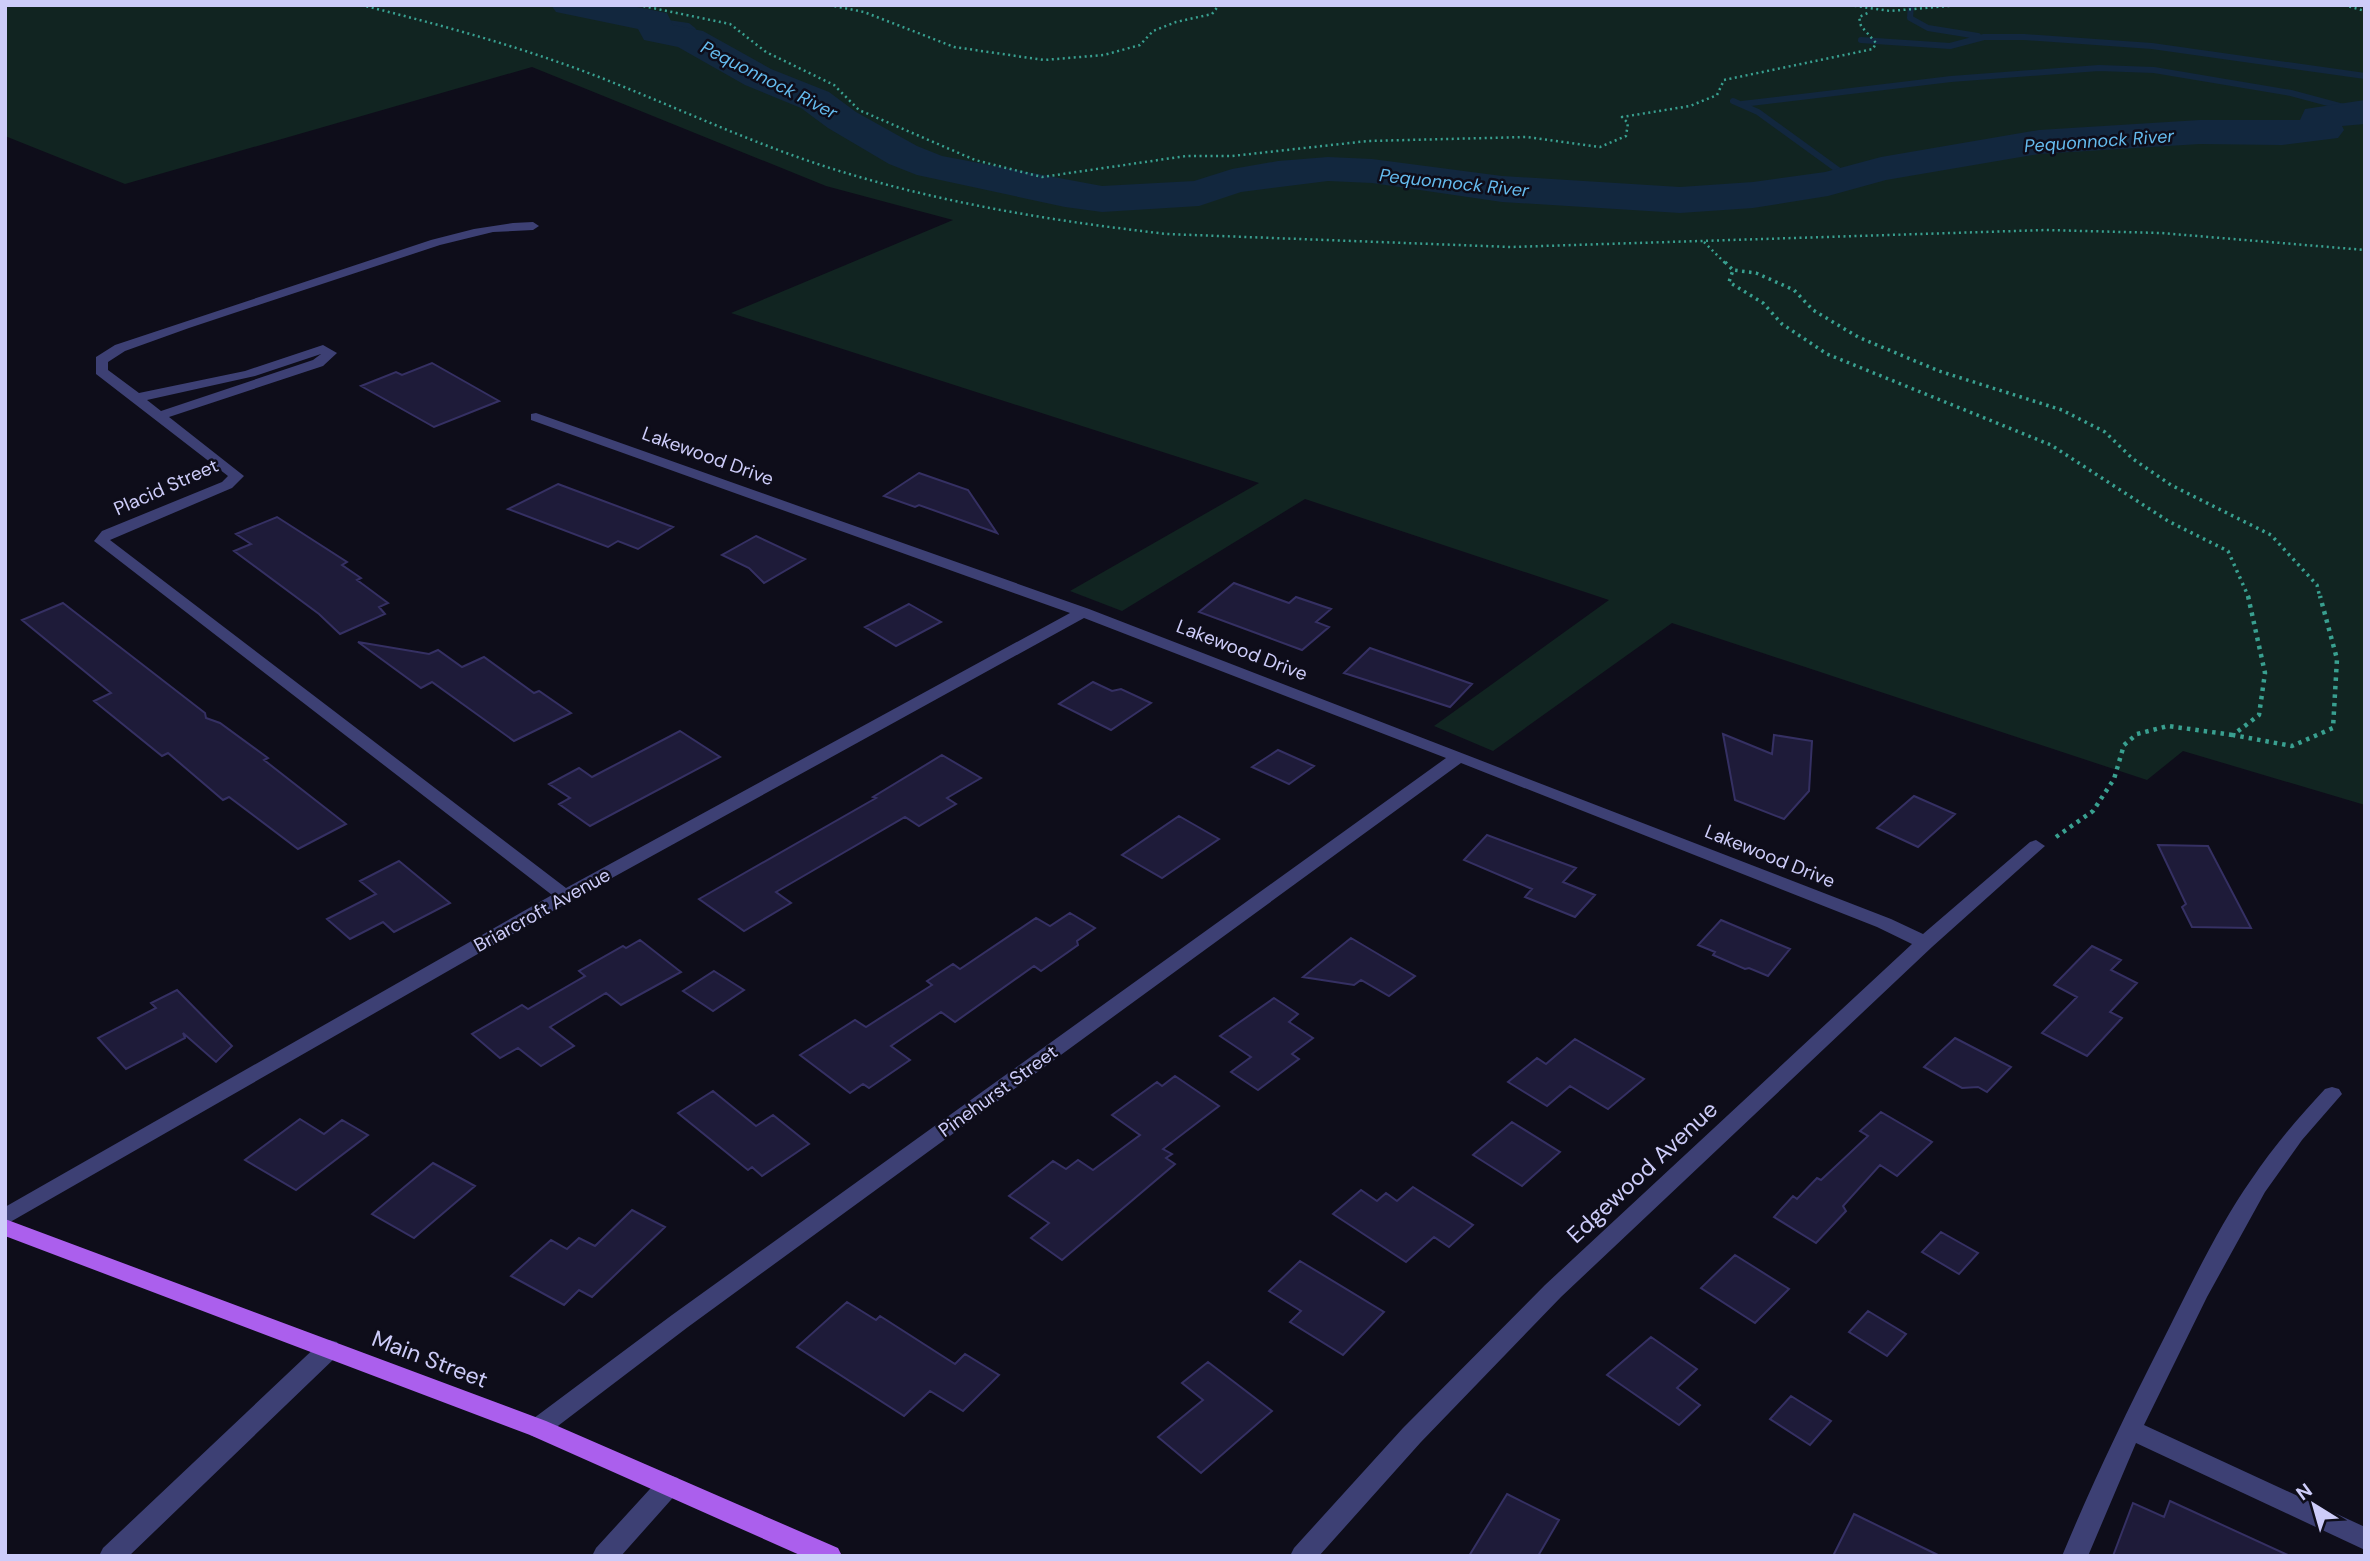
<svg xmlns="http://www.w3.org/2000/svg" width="2370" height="1561" viewBox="0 0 2370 1561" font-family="'DM Sans',sans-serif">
<rect width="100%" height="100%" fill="#0e0d1a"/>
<path fill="#112421" d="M5,5h2360v800l-182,-54 -36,29 -475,-157 -179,128 -59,-25 175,-126 -304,-101 -183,112 -52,-20 189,-108 -528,-170 222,-93 -127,-34 -294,-119 -407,117 -120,-48z"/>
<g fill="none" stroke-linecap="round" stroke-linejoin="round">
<path stroke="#12273e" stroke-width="6" d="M1911,5l-1,13 18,10 50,8
M654,21l34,5 5,4 -3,9
M1861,40l89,6 34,-9h40l128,9 213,30
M1733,101l25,11 91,66
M1742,104l209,-25 148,-11 55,2 137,23 71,19"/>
<path fill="#12273e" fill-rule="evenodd" d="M551,5h76l40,8 6,12 30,6 68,38 58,23 27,20 61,34 25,10 160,30 92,-5 38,-12 46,-8 50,-4 44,2 130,17 178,11 73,-5 72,-10 56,-15 158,-27 161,-10h100l5,-11 60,-9v24l-23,2 2,4 -6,8 -56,7 -82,-1 -161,10 -153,26 -58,16 -75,12 -73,5 -178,-11 -130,-19 -44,-2 -87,11 -42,14 -97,6 -37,-5 -148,-32 -28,-11 -61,-36 -27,-20 -56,-23 -67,-38 -34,-7 -6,-11 -82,-17z"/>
</g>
<path fill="#1e1b39" stroke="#353063" stroke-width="2" d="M432,363l67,38 -65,26 -73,-41 35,-14 6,3z
M919,473l49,17 29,43 -78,-28 -4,2 -31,-11z
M558,484l115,43 -35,22 -20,-8 -10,6 -100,-38z
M277,517l70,45 -5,3 19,13 -4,2 31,23 -9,4 6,7 -45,20 -21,-20 -85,-63 17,-7 -15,-10z
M756,536l49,23 -41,24 -15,-15 -27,-13z
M1234,583l55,20 7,-6 35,12 -15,13 13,5 -27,23 -103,-38z
M63,603l142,110 1,5 14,5 48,35 -4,2 82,64 -48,25 -69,-52 -6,3 -55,-47 -6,3 -68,-55 17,-8 -89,-73z
M909,604l32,18 -45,24 -31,-19z
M358,642l71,12 9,-4 24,17 22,-10 50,36 5,-2 32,22 -57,28 -82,-59 -11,6z
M1370,648l102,36 -22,23 -106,-34z
M1093,682l19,9 9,-2 30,14 -40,27 -52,-26z
M680,731l40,26 -130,69 -31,-22 11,-6 -21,-14 30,-16 13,9z
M1723,734l49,20 2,-19 38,6 -3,50 -25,28 -49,-19z
M1278,750l36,16 -25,18 -37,-17z
M942,755l39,23 -34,20 9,6 -37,22 -14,-9 -129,75 15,11 -47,28 -45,-32 177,-101 -3,-1z
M1914,796l41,18 -37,33 -41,-19z
M1179,816l40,23 -57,39 -40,-23z
M1487,835l89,33 -13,14 32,13 -20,22 -50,-20 7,-8 -68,-29z
M2158,845l50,1 43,82 -59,-1 -10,-20 4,-3z
M399,861l51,42 -56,29 -11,-10 -33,17 -23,-20 49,-25 -16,-13z
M1070,913l25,15 -18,13 1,4 -37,26 -7,-5 -79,56 -14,-10 -50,34 19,14 -41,28 -6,-4 -13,9 -50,-38 55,-35 11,7 66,-42 -5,-4 26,-17 7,5 76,-51 14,8z
M1721,920l69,29 -22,27 -19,-8 -4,1 -32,-14 2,-3 -17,-7z
M1351,938l64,38 -26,20 -28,-16 -7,5 -51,-8z
M640,940l41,32 -60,33 -15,-12 -56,34 24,19 -33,20 -23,-18 -18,10 -28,-24 50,-29 6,4 57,-33 -6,-5 44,-25 3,2z
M2092,946l29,14 -10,10 26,13 -27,29 12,6 -35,38 -45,-23 35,-36 -23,-12z
M714,971l30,19 -31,21 -30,-20z
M177,990l55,56 -16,16 -33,-29 2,5 -59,31 -28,-31 58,-30 -5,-5z
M1274,998l24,16 -9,8 24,16 -21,16 7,5 -41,31 -27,-18 20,-15 -31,-21z
M1955,1038l56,29 -24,25 -9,-5 -16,1 -38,-21z
M1575,1039l69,40 -36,30 -38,-23 -23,20 -39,-24 29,-24 9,6z
M1175,1076l44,30 -56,43 9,5 -6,4 9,6 -113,96 -31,-22 18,-15 -40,-27 44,-35 13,8 12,-9 15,10 47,-35 -28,-20 45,-33 5,4z
M713,1091l43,35 17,-11 36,29 -47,32 -10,-9 -4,3 -70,-57z
M1881,1112l51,30 -35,34 -17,-11 -37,41 3,5 -30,32 -42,-26 19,-21 4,3 20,-21 4,2 47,-44 -8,-5z
M300,1119l24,15 18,-14 26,15 -72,55 -51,-30z
M1512,1122l48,30 -38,34 -49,-31z
M433,1163l42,23 -61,52 -42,-24z
M1413,1187l60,38 -24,22 -15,-10 -28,25 -73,-48 28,-24 16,11 9,-8 11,8z
M632,1210l33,17 -73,70 -13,-7 -15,15 -53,-29 40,-36 16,9 12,-11 16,8z
M1941,1232l37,21 -19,21 -37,-22z
M1735,1255l54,34 -34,34 -54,-35z
M1300,1261l84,51 -41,43 -53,-33 11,-11 -32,-20z
M847,1302l29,18 4,-4 75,48 10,-10 34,21 -36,36 -33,-20 -26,25 -107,-69z
M1868,1311l38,23 -19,22 -38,-24z
M1651,1337l46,32 -20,19 23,17 -21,20 -72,-50z
M1208,1362l64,49 -71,62 -43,-36 45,-37 -21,-17z
M1791,1396l40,25 -21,24 -40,-26z
M1507,1494l52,26 -21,36h-69z
M2170,1501l120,55h-177l20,-53 31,14z
M1854,1514l86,42h-107z"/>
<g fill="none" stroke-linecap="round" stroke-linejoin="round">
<path stroke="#39a090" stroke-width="2.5" stroke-dasharray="2 3.5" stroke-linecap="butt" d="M361,5c81,20 160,42 238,72 77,30 152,66 231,91 109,35 223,53 337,66l344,13 535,-17 115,3 204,17
M638,5l92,19 36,28 68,33 25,25 116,50 67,17 144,-21h46l136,-15 159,-4 73,10 26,-11 2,-13 -6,-6 68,-11 27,-11 7,-15 149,-31 3,-6 -15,-17 -2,-9 11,-5
M829,5l35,7 90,35 90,13 60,-5 36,-10 13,-14 23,-9 36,-8 7,-9
M1849,5l41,6 70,-6
M2344,5l21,6
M1704,242l22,22"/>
<path stroke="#39a090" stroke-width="3.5" stroke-dasharray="2.5 4.5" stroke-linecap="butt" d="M1725,262l8,8
M2249,598l-21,-47 -60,-30 -117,-76 -224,-91 -45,-30 -19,-21 -34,-21 4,-12 23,3 38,17 19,20 45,27 81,34 123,39 43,22 28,27 38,26 100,50 46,50 3,13"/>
<path stroke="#39a090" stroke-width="4.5" stroke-dasharray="3.5 5" stroke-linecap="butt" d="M2248,596l17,77 -6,42 -26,20 59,11 41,-18 4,-69 -17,-63
M2056,837l37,-26 21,-32 10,-34 13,-11 31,-8 65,9"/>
<path fill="#3d4074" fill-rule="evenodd" d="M513,223l20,-1 6,4 -6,4 -40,2 -53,13 -251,83 -64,23 -17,11v8l31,23 106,-22 78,-26 14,8 -14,13 -154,51 75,59 -12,12 -122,52 456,348 504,-275 -539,-193v-6l5,-1 553,196 802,310 32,15 107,-92 6,-2 9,6 -113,101 -371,350 -140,145 -102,114h-29l4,-8 109,-120 142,-143 367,-341 -35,-17 -416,-164 -773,564 -142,108 -8,3 -8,-3 -4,-7 4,-7 142,-106 774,-557 -362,-140 -512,282 -567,325v-18l547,-312 -458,-354 8,-10 120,-49 6,-6 -132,-102v-17l19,-12 316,-105 43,-11zM321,354l-8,6 -152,51 -14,-11 108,-24z
M2332,1087l7,2 3,5 -40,46 -37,52 -58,105 -63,128 221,102v23l-229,-107 -48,113h-26c30,-72 62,-139 97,-208 28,-55 57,-118 92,-168 22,-33 47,-62 74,-91z
M329,1340l8,2 4,7 -4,7 -208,200h-30l4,-8 218,-206z
M669,1475l9,3 3,7 -3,7 -57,64h-29l4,-8 64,-70z"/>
<path fill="#ab5fed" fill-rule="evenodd" d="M5,1219l541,202 292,127 4,8h-40l-272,-121 -525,-199z"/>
</g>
<g text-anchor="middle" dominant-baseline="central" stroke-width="5" stroke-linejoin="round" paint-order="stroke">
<g font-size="18" font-style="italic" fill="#65bbee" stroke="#0e0d1a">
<text transform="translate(769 80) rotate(27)">Pequonnock River</text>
<text transform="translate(2099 141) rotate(-4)">Pequonnock River</text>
<text transform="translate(1454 183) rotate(6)">Pequonnock River</text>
</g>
<g font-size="19" fill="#cdccf9" stroke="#0e0d1a">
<text transform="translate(708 456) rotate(20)">Lakewood Drive</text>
<text transform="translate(166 487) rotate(-24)">Placid Street</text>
<text transform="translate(1242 650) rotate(21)">Lakewood Drive</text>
<text transform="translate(1770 856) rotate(22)">Lakewood Drive</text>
<text transform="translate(542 910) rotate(-29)">Briarcroft Avenue</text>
<text transform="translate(998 1091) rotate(-36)">Pinehurst Street</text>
</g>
<g font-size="23" fill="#cdccf9" stroke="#0e0d1a">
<text transform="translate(1642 1172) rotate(-43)">Edgewood Avenue</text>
<text transform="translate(430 1359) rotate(21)">Main Street</text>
</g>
</g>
<rect width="2370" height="1561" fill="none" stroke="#cdccf9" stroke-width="14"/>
<g transform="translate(2314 1505) rotate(323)" stroke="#0e0d1a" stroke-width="5" paint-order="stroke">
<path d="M0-5L12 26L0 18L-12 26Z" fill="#cdccf9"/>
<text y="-10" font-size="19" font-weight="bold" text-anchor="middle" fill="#cdccf9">N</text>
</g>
</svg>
